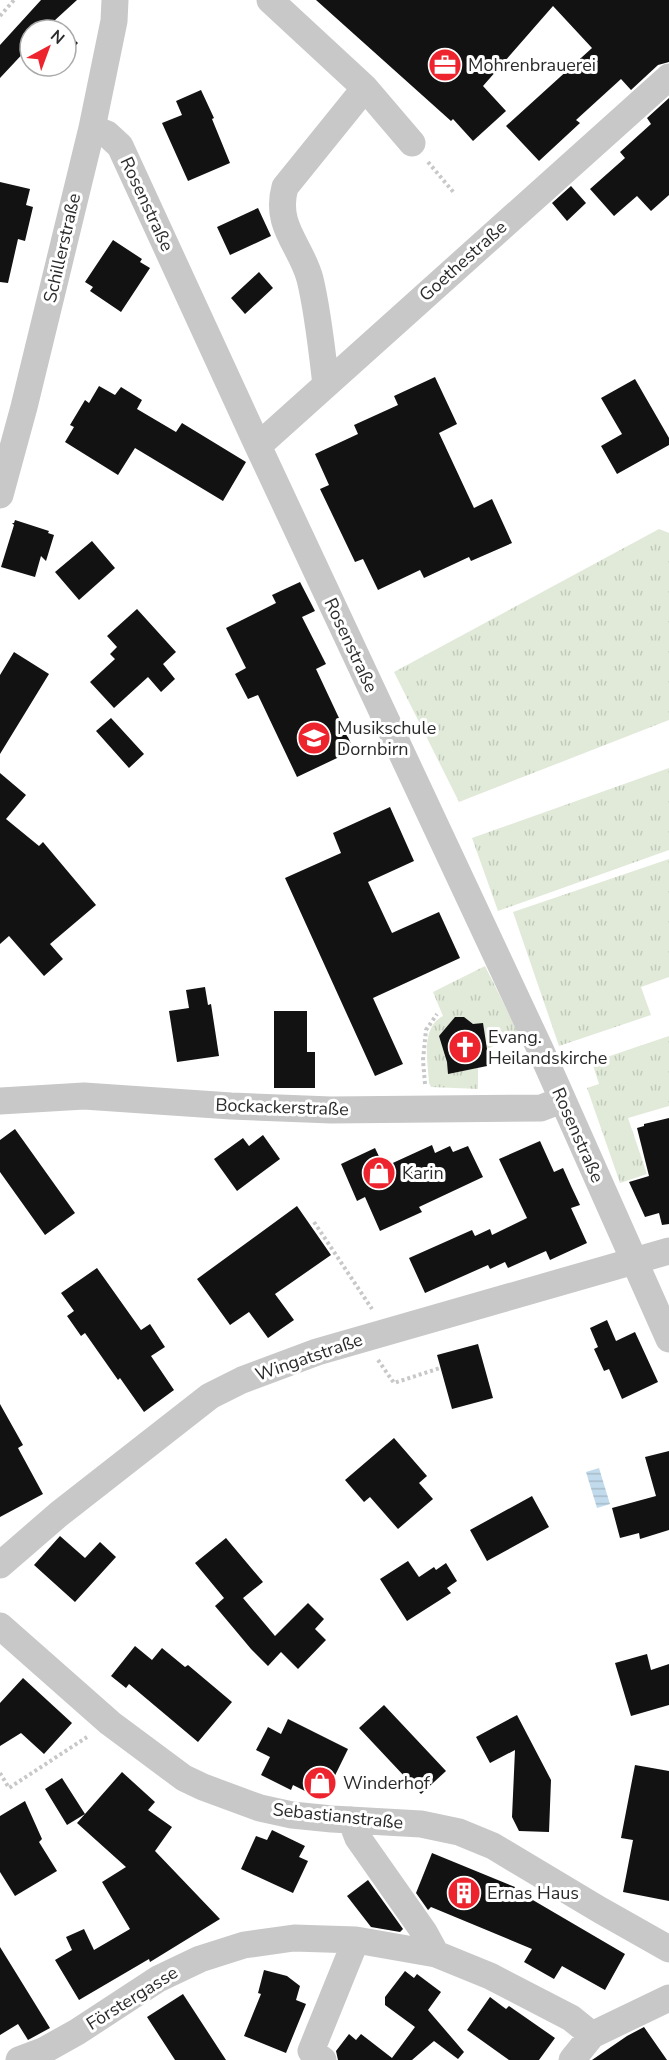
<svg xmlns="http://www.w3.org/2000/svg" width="669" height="2060" font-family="'Nunito Sans',sans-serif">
<defs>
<pattern id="grass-tufts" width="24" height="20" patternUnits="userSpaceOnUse" patternTransform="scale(1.5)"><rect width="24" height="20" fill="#e1ead8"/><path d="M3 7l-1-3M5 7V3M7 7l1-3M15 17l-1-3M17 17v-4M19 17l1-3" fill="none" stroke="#c1c9ba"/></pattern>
<pattern id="water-rules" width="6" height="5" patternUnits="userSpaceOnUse" patternTransform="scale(1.5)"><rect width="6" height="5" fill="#c2dbec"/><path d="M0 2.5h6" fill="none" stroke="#a7bccb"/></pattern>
</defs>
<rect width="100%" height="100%" fill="#fff"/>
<!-- grass -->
<path fill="url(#grass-tufts)" d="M659 529 669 533V720L459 802 394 672Z
M669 768V850L498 911 472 838Z
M669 859V977L641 987 651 1015 559 1046 513 912Z
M485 966 519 1034 487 1049 488 1052 478 1068V1089L431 1087 429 1083C428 1062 420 1028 443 1016L433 992Z
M669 1036V1106L628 1118 647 1174 620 1183 587 1088 599 1084 592 1062Z"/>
<!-- water -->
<path fill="url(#water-rules)" d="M599 1468 610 1504 597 1508 586 1472Z"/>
<!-- building -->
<path fill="#121212" d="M41 0H77L54 21 64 30H30V48L29 47 0 78V45Z
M316 0H669V62L658 65 631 90 621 79 576 120 580 123 539 161 506 126 592 48 553 6 483 86 506 111 473 141 453 119 451 121Z
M66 32 78 43 66 56Z
M201 90 214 118 212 119 230 163 188 181 162 123 182 115 176 101Z
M669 98V195L651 211 637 196 614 216 590 189 625 158 620 152 651 124 647 118Z
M0 182 30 189 26 205 33 207 25 241 18 239 8 283 0 282Z
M571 186 586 203 567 221 552 203Z
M258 208 271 236 230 255 217 227Z
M113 240 142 259 140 262 150 268 121 312 90 291 93 287 85 282Z
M259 272 273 288 245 314 231 298Z
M435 377 457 424 439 433 474 508 492 499 512 543 471 561 469 557 424 578 420 570 378 590 363 559 355 562 320 489 329 485 315 454 358 434 354 425 398 405 394 396Z
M635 379 669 438V445L617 474 601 446 622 434 601 398Z
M99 386 115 395 121 387 142 400 137 409 176 432 182 423 246 462 223 501 135 448 118 475 65 442 74 427 70 425 85 400 89 403Z
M15 520 49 531 48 533 54 535 46 561 41 556 35 577 1 567 14 525 12 523H14Z
M92 541 115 568 79 600 55 572Z
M300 582 315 611 302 617 326 664 316 669 354 750 297 777 258 695 248 699 235 674 246 668 226 628 276 603 272 595Z
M137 609 176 652 163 664 175 679 161 692 148 677 114 708 90 682 115 659 110 654 117 647 107 636Z
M14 652 49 674 0 754V675Z
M111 718 144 754 129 768 96 731Z
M0 773 26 795 6 819 39 846 43 842 96 905 50 944 63 959 44 976 9 936 0 944Z
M390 807 414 861 368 882 392 933 439 912 460 958 373 998 403 1064 375 1076 285 878 341 853 333 833Z
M205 987 208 1005 211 1004 219 1056 177 1062 169 1011 189 1008 186 990Z
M274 1011H307V1052H315V1088H274Z
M455 1017H464L473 1024 483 1023 487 1049 492 1065 448 1074 447 1062 439 1036Z
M669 1118V1224L662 1225 659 1213 645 1217 629 1182 649 1176 637 1128 644 1126V1124Z
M15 1129 75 1213 45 1235 0 1172V1140Z
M263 1135 280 1159 237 1191 214 1159 243 1138 249 1146Z
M540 1141 554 1172 563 1168 571 1186 580 1205 571 1208 587 1243 550 1260 546 1251 508 1268 505 1262 490 1269 488 1265 425 1293 409 1258 472 1230 475 1236 490 1229 492 1235 527 1218 499 1159Z
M432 1145 435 1153 450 1146 453 1152 468 1146 483 1177 419 1207 422 1212 380 1231 365 1197 357 1201 341 1164 375 1148 384 1167Z
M297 1206 331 1255 275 1294 294 1320 268 1338 249 1312 230 1325 197 1279Z
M97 1268 141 1330 150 1324 165 1347 151 1356 174 1390 144 1412 120 1378 118 1380 85 1333 81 1336 67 1316 74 1311 61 1293Z
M607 1320 616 1341 635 1332 658 1382 622 1399 609 1369 604 1371 594 1349 598 1347 590 1328Z
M478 1344 493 1398 452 1409 437 1355Z
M0 1404 23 1445 18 1448 43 1494 0 1517Z
M394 1438 427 1476 419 1483 433 1499 398 1529 370 1497 364 1502 345 1480Z
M669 1451V1530L640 1539 639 1533 620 1538 612 1508 656 1496 645 1457Z
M532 1496 549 1527 487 1561 470 1530Z
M60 1536 85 1558 100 1542 116 1557 75 1602 34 1565Z
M226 1538 263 1582 243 1598 275 1636 308 1603 324 1619 315 1629 326 1640 298 1669 281 1652 268 1666 251 1649 215 1606 224 1598 195 1563Z
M408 1561 419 1577 434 1567 436 1570 446 1563 457 1581 447 1588 451 1593 407 1621 380 1579Z
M135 1646 152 1660 162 1648 185 1667 188 1665 232 1702 198 1742 129 1684 126 1688 111 1676Z
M647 1654 651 1670 669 1664V1705L631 1716 615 1663Z
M23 1678 72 1723 44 1754 21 1733 0 1746V1703Z
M384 1705 446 1771 421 1794 359 1728Z
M517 1715 551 1780 549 1832 519 1831 512 1817 515 1750 490 1763 476 1737Z
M288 1719 348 1749 323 1800 293 1785 291 1790 261 1775 270 1757 256 1750 268 1727 281 1734Z
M635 1765 669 1771V1901L623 1892 633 1840 621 1838Z
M122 1772 155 1802 148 1810 172 1827 155 1851 220 1919 150 1962 149 1959 79 2000 55 1960 72 1950 66 1937 84 1929 94 1950 130 1929 102 1882 126 1867 77 1823 85 1814 67 1825 45 1789 62 1778 85 1814Z
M25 1801 42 1839 39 1842 57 1871 15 1896 0 1872V1816Z
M272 1830 305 1846 299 1857 308 1861 293 1893 241 1869 256 1836 267 1840Z
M432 1853 515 1887 514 1889 625 1954 605 1990 562 1966 554 1979 524 1962 532 1949 431 1907 428 1910 416 1893Z
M368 1880 403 1929 400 1932 371 1927 347 1896Z
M0 1947 50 2028 28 2040 18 2024 0 2035Z
M264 1970 287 1976 300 1986 296 2000 306 2004 286 2053 244 2036 261 1994 258 1993Z
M405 1971 414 1978 417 1974 441 1992 428 2010 464 2052 458 2059 434 2041 412 2060H338L336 2051 349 2034 356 2040 361 2034 392 2058 415 2027 385 2005V1997Z
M183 1994 226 2060H175L147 2017Z
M490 1997 506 2009 509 2006 555 2038 539 2060H509L467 2030Z
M644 2027 667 2060H592L627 2036Z"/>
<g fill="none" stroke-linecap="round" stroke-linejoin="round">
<!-- path -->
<path stroke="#c8c8c8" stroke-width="4" stroke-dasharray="3 3" stroke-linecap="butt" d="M0 16 14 0
M428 162 455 194
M425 1084 423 1060 426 1030 437 1014
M314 1222 372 1309
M378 1360 394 1383 440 1368
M0 1773 9 1788 87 1737"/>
<!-- minor -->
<path stroke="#c8c8c8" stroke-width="27" d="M270 0 365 88 285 187C274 226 301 245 310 279 318 312 322 351 326 385
M365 88 412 143
M92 128 107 134 120 146 258 446 541 1051 669 1339
M258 446 669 77
M0 495 24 407 92 128 114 21 115 0
M0 1101 84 1096 231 1106 331 1110 541 1108 562 1100
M0 1565 59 1514 210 1396 242 1380 317 1352 669 1251
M0 1626 110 1723 184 1778 203 1787 260 1808 292 1815 332 1819 421 1824 459 1832 493 1846 600 1910 669 1949
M351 1820 358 1838 424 1932 436 1954
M19 2060 43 2051 77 2032 158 1979 200 1959 244 1945 294 1938 356 1940 436 1954 490 1976 571 2018 592 2035
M323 2060 311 2051 356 1940
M572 2060 592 2035 669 1998"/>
</g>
<!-- icons -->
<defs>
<symbol id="office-disc" viewBox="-11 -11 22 22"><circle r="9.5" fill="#ed232d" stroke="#fff"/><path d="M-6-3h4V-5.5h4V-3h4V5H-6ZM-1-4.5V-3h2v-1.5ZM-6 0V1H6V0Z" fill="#fff"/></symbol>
<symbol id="school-disc" viewBox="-11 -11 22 22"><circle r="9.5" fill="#ed232d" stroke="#fff"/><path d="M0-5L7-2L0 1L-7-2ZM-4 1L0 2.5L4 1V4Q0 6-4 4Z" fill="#fff"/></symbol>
<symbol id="church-disc" viewBox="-11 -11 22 22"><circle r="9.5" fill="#ed232d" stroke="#fff"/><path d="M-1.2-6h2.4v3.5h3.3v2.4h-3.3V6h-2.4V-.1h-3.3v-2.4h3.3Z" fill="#fff"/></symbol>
<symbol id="shop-disc" viewBox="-11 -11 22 22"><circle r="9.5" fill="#ed232d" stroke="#fff"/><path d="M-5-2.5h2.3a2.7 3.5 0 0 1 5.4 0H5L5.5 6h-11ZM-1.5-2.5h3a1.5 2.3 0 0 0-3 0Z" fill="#fff"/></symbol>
<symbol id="building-disc" viewBox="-11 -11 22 22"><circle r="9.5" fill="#ed232d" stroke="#fff"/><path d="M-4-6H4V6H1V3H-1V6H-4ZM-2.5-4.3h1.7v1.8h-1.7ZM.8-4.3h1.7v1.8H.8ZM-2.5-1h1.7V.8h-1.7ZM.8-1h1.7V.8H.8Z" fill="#fff"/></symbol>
</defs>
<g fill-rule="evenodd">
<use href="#office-disc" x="426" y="46" width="38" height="38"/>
<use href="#school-disc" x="295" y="719" width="38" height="38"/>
<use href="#church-disc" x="446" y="1028" width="38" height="38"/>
<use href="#shop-disc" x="360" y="1154" width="38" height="38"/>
<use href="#shop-disc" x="301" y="1764" width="38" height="38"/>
<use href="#building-disc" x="445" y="1874" width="38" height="38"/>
</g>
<g text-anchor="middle" stroke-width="6" stroke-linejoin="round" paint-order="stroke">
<!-- poi labels -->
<g font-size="18" fill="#2b2b2b" stroke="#fff" text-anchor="start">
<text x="468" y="71">Mohrenbrauerei</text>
<text x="337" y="734">Musikschule<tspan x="337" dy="21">Dornbirn</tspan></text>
<text x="488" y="1043">Evang.<tspan x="488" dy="21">Heilandskirche</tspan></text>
<text x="402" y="1179">Karin</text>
<text x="343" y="1789">Winderhof</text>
<text x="487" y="1899">Ernas Haus</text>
</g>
<!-- street labels -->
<g font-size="18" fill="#2b2b2b" stroke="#fff">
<text transform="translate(147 204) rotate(65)" y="6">Rosenstraße</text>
<text transform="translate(62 248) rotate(-77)" y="6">Schillerstraße</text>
<text transform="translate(463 261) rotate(-42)" y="6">Goethestraße</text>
<text transform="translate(351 645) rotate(65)" y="6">Rosenstraße</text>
<text transform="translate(282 1107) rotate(2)" y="6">Bockackerstraße</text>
<text transform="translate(578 1135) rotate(66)" y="6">Rosenstraße</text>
<text transform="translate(309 1357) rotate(-19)" y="6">Wingatstraße</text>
<text transform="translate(338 1816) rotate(6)" y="6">Sebastianstraße</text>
<text transform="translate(132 1998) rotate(-32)" y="6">Förstergasse</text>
</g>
</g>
<!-- north arrow -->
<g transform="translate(48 48) rotate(41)"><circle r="28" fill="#ffffff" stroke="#aaaaaa" stroke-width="1.5"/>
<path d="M0-4.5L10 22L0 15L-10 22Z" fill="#ed232d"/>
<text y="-9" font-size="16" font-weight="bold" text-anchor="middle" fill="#2b2b2b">N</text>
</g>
</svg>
